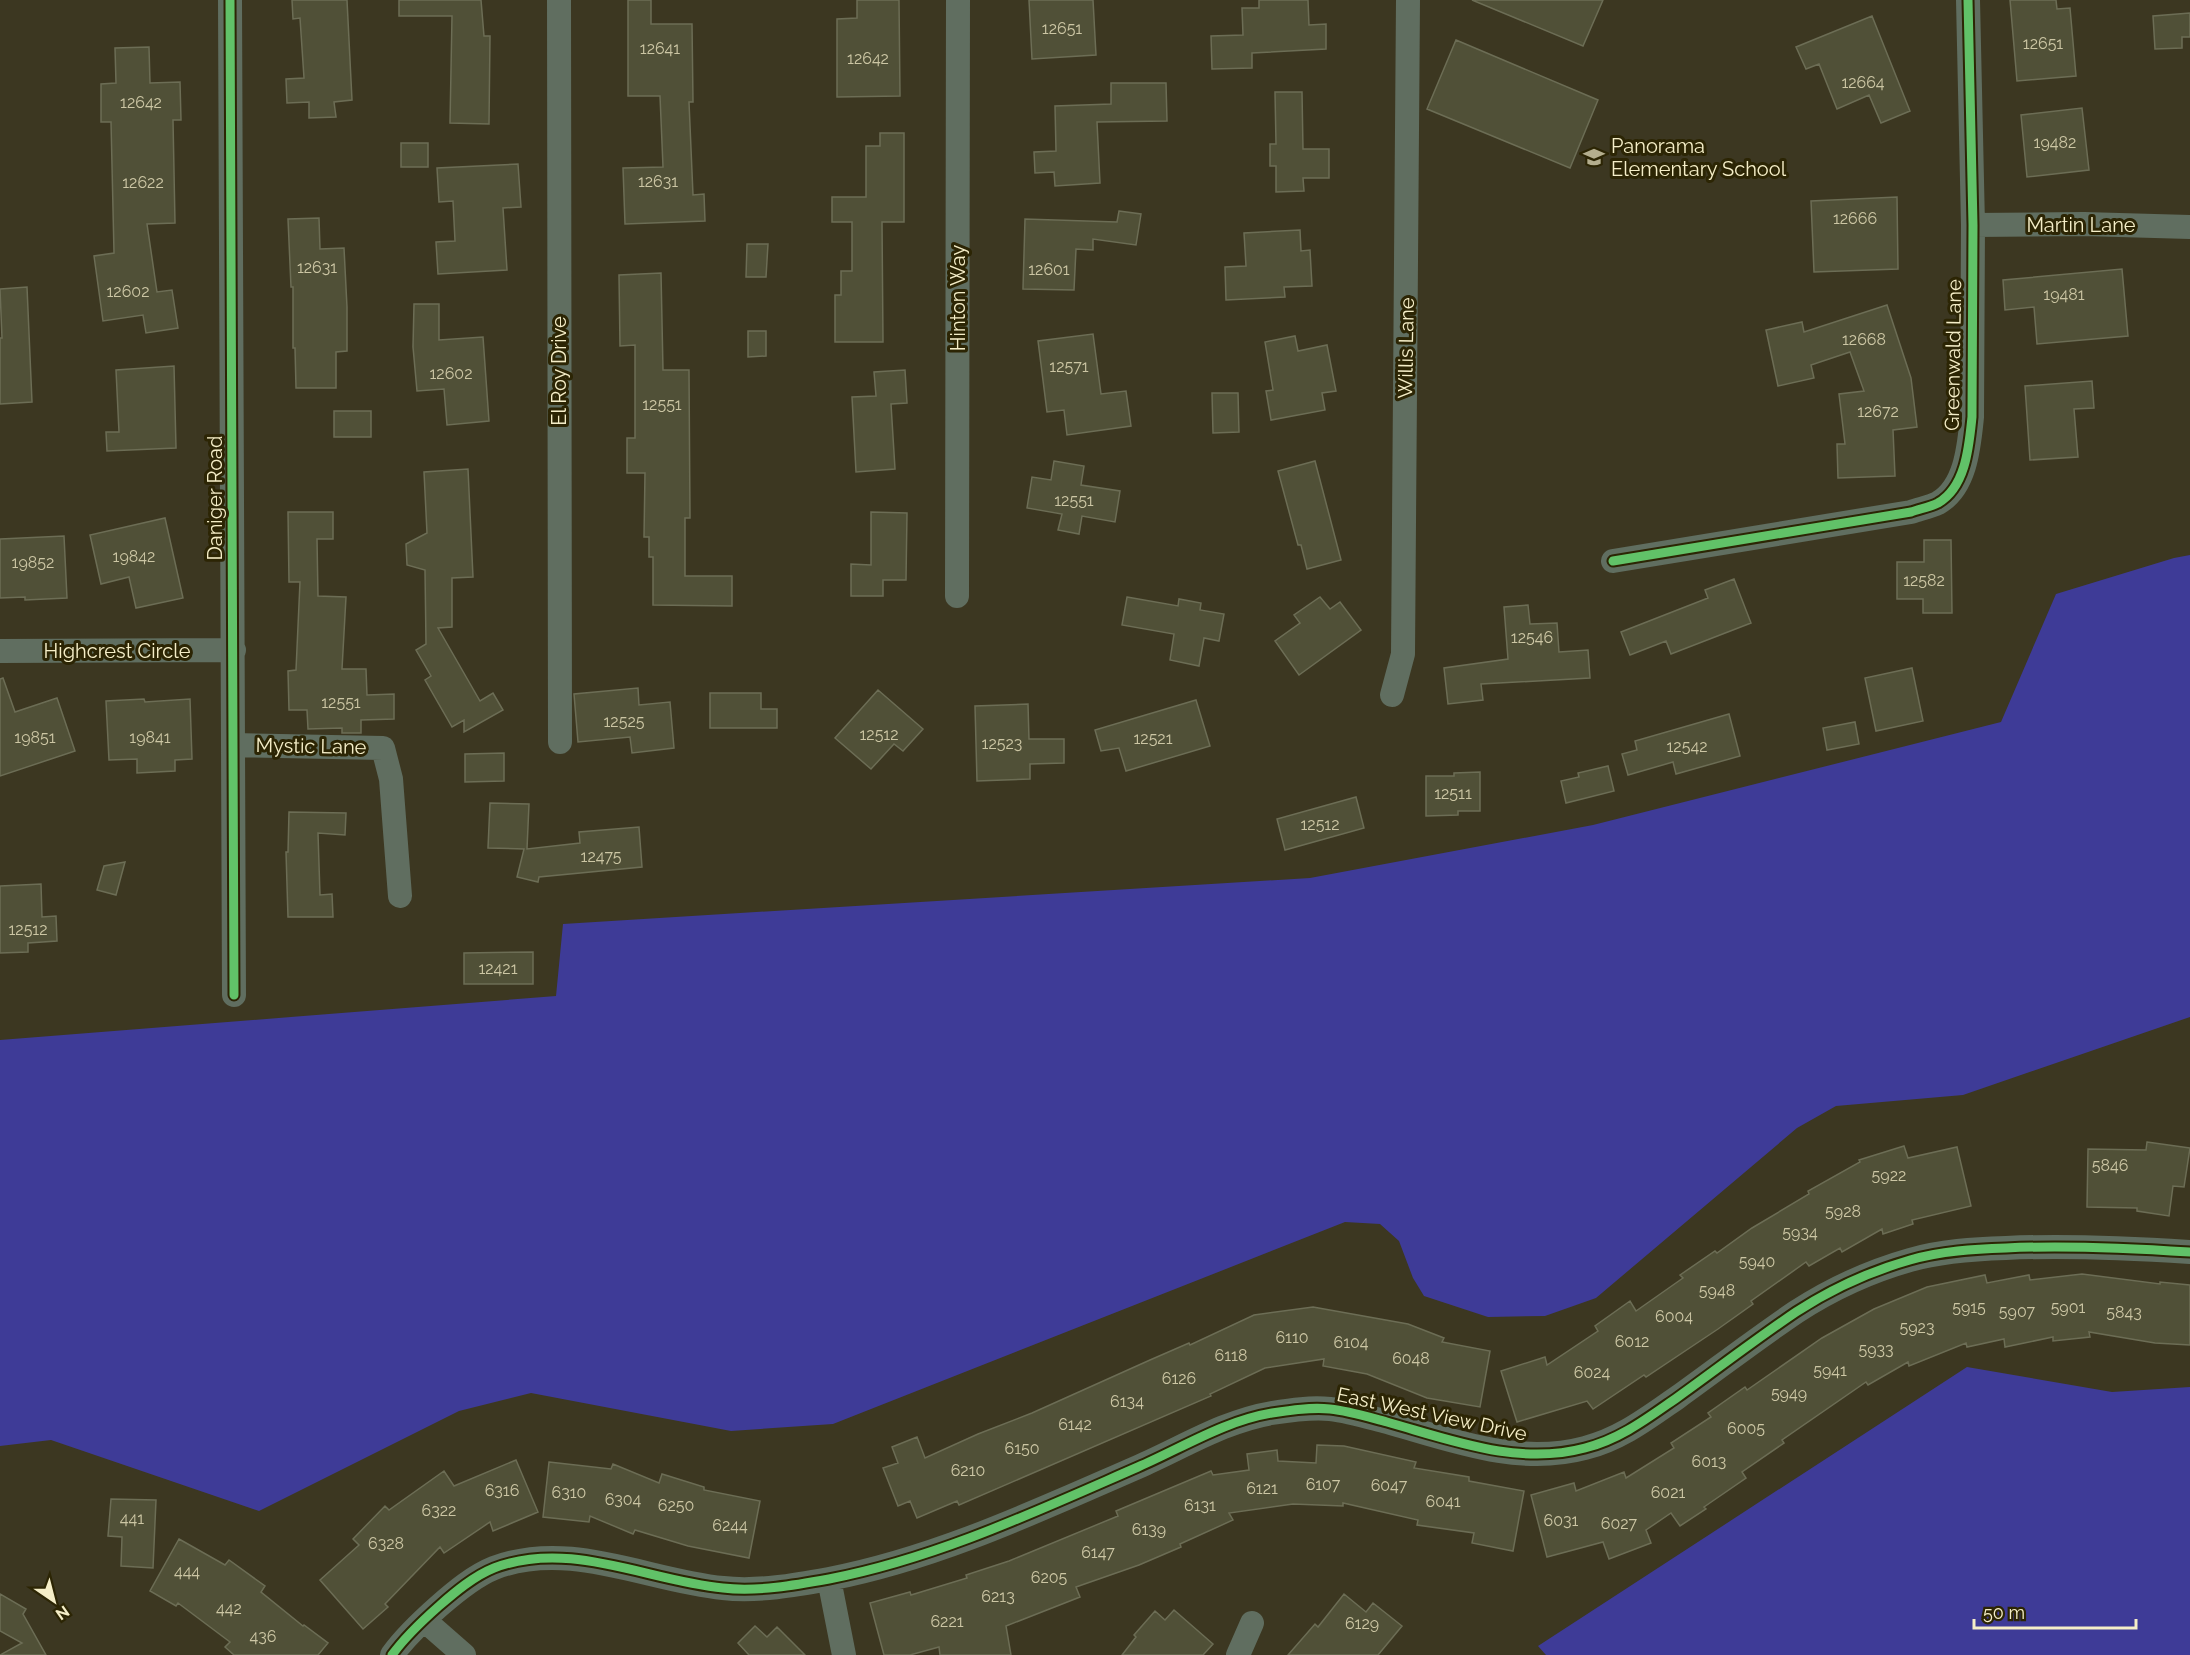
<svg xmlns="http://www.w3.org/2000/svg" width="2190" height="1655" font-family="Raleway,sans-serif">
<rect width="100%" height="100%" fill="#3c3721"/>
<!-- green -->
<path fill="#3e3b97" d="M2190 555V1017L1963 1095 1836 1106 1797 1128 1596 1298 1545 1316 1488 1317 1424 1296 1413 1278 1399 1241 1380 1224 1345 1222 833 1424 731 1431 531 1393 459 1411 259 1511 51 1440 0 1446V1040L556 996 563 924 1310 878 1593 825 2001 722 2056 594 2174 558Z
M1967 1367 2112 1392 2190 1387V1655H1546L1538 1646Z"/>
<!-- building -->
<path fill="#505037" stroke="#6c6d55" stroke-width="1.5" d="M292 0H347L352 100 334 102 336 117 309 118V102L287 103 286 79 304 78 300 18 293 19Z
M399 0H481L484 36H490L489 124 450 123 452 16H399Z
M628 0H651V24H692L693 102H689L693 195 704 194 705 221 625 224 623 168 663 167 660 96H628Z
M857 0H899L900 96 837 97V19L857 18Z
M1029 0H1093L1096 55 1032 59Z
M1259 0H1308L1309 25 1326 24V49L1252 53V68L1212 69 1211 36 1243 35 1242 8H1259Z
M1472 0H1603L1583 46Z
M2010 0H2056L2057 9 2070 8 2076 76 2017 81Z
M2190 13V37H2182V48L2155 49 2153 16Z
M1872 16 1910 111 1881 123 1869 95 1837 109 1819 64 1806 69 1796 47Z
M1456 40 1598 100 1570 168 1427 109Z
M149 47 150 83 180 82 181 120H173L175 223 147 224 157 292 172 290 178 328 146 333 143 315 103 321 94 256 114 253 111 122H101V84L116 83 115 48Z
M1111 83H1166L1167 121 1097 122 1100 183 1055 186 1054 172 1035 173 1034 152 1056 151 1055 106 1111 104Z
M1275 92H1302L1303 149H1329V178H1303L1304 191 1276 192V166H1270V144H1276Z
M2082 108 2089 170 2027 177 2021 115Z
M880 133H904V222H882L883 342H835V295H841V271H852V222H832V197H866V146H880Z
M401 143H428V167H401Z
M518 164 521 207 503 208 507 270 438 274 436 242 455 241 453 201 439 202 437 168Z
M1897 197 1898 269 1814 272 1811 201Z
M1119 211 1141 214 1136 245 1093 239V250L1076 249 1074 290 1023 289 1025 219 1117 222Z
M319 218 320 249 344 248 347 307V351L336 352V388H296L295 348H293V287H291L288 219Z
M1300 230 1301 251 1310 250 1312 286 1284 287 1285 297 1226 300 1225 267 1246 266 1244 233Z
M747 244H768L766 277H746Z
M2122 269 2128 336 2037 344 2034 307 2005 310 2003 280Z
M661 273 663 370H689L690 518H685V576H732V606L653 605V557H649V537H644L645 473H627V438H635V345L620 346 619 275Z
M27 287 32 402 0 404V338H2L0 289Z
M414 304H439V340L483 337 489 421 447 425 444 389 417 391 413 347Z
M1887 305 1911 378 1917 427 1893 430 1895 476 1838 478 1837 444H1845L1839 394 1864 391 1850 352 1811 365 1814 378 1778 386 1766 330 1802 322 1804 332Z
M748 331H766V356L748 357Z
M1093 334 1101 394 1126 391 1131 426 1067 435 1064 410 1047 412 1038 341Z
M1295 336 1298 351 1327 345 1336 391 1322 393 1325 410 1271 420 1266 391 1273 390 1265 342Z
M174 366 176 448 107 451 106 432H119L116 370Z
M905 370 907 403 891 404 895 469 856 472 852 397 876 396 874 372Z
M2092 381 2094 408 2074 409 2078 457 2030 460 2025 386Z
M1212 393H1238L1239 432 1213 433Z
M334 411H371V437H334Z
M1054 461 1084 466 1081 485 1120 491 1115 522 1082 516 1079 534 1058 530 1062 514 1027 508 1032 477 1051 480Z
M1315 461 1341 560 1307 569 1301 545H1298L1278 471Z
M468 469 473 577 452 578V627L438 628 480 701 493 693 503 710 464 732V720L452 727 425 680 431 676 416 650 426 644 425 570 407 565 406 544 427 533 424 472Z
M288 512H333V539H317L318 596 346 597 342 669H366L367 695 394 694V719L361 720V733H342V728L308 729 307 710H289L288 671 296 670 300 582H289Z
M871 512 907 513 906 580H883V596H851V564L871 565Z
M165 518 183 598 136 608 129 577 101 584 90 535Z
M64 536 67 598 25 600V597L0 598V539Z
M1924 540H1951L1952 613H1923V599H1897V562H1924Z
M1734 579 1751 623 1671 654 1666 641 1630 655 1621 632 1708 598 1705 590Z
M1127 597 1178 606 1179 599 1201 603 1200 610 1224 614 1219 641 1204 638 1199 666 1170 660 1174 634 1122 625Z
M1320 597 1330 609 1340 602 1361 630 1299 675 1275 641 1300 623 1294 615Z
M1528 605 1530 624 1557 623 1559 652 1588 650 1590 678 1481 684 1483 700 1448 704 1444 668 1508 659 1504 607Z
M1912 668 1923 721 1876 731 1865 678Z
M3 678 15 712 57 698 75 751 0 776V679Z
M638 688 639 705 670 702 674 748 632 753 630 737 578 742 574 694Z
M878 690 923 729 903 751 894 744 871 769 835 738Z
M710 693H761V709H777V728H710Z
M144 699 145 702 190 699 192 759 175 760V771L137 773V759L109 760 106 701Z
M1196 700 1210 746 1126 771 1119 748 1101 751 1095 730Z
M1028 704 1029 739H1064V763L1030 764V779L977 781 975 706Z
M1729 714 1740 756 1676 774 1673 762 1628 775 1622 754 1637 750 1635 741Z
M1855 722 1859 744 1827 750 1823 728Z
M504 753V781L465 782V754Z
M1608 766 1614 791 1566 803 1561 781 1579 777 1578 773Z
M1480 772V811H1458V815L1426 816V776H1454V773Z
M1356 797 1364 828 1285 850 1277 819Z
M490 803 529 804 527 849 580 843 579 832 639 827 642 867 539 877 538 882 517 877 524 849 488 848Z
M289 812 346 813 345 835 318 833 320 895 332 894 333 917H288L286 852H288Z
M125 862 116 895 97 890 104 866Z
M41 884 42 917 56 916 57 941 28 943V952L0 953V886Z
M533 952V984H464V953Z
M2147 1142 2190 1148 2184 1187 2173 1186 2169 1216 2137 1211V1208L2087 1207 2088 1149 2146 1150Z
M1904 1146 1908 1158 1957 1147 1971 1206 1912 1220 1913 1224 1883 1234 1882 1229 1842 1252 1840 1248 1809 1266 1806 1262 1751 1301 1753 1304 1718 1329 1646 1377 1644 1375 1593 1409 1587 1401 1517 1422 1501 1371 1545 1357 1547 1365 1598 1331 1595 1326 1630 1301 1636 1311 1683 1278 1680 1275 1715 1251 1717 1253 1752 1228 1809 1194 1808 1191 1860 1162 1859 1160Z
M2082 1274 2160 1284V1282L2190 1285V1345L2155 1343 2089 1332 2090 1337 2053 1341V1337L2005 1347 2004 1339 1967 1347 1966 1343 1909 1366 1908 1362 1868 1385 1866 1382 1782 1440 1784 1443 1742 1472 1746 1478 1704 1507 1706 1509 1680 1526 1671 1513 1646 1530 1651 1543 1609 1559 1603 1542 1547 1557 1531 1495 1574 1483 1576 1491 1624 1472 1626 1478 1674 1448 1671 1443 1711 1417 1708 1413 1745 1387 1747 1390 1822 1338 1874 1309 1927 1287 1985 1275 1987 1283 2029 1275 2030 1280Z
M1313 1307 1408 1324 1444 1338 1442 1342 1490 1351 1480 1407 1427 1398 1367 1374 1323 1366 1324 1359 1265 1368 1210 1394 1211 1396 959 1505 957 1501 917 1518 910 1501 898 1506 883 1468 898 1463 892 1447 917 1437 925 1458 978 1434 1032 1413 1150 1360 1189 1343 1190 1345 1254 1315Z
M1317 1445 1344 1446 1416 1462 1414 1468 1469 1477V1481L1524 1491 1513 1551 1472 1543 1474 1533 1417 1525 1418 1520 1343 1503V1506L1293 1504 1229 1513 1233 1520 1180 1544 1181 1547 1139 1565 1076 1587 1080 1597 1006 1626 1011 1655H940L939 1647 910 1655H884L870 1603 910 1592 911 1595 967 1578 966 1575 1009 1561 1118 1516 1116 1511 1211 1471 1213 1475 1249 1470 1247 1454 1277 1450 1278 1461 1316 1463Z
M516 1460 538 1512 493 1531 490 1522 444 1553 440 1547 385 1604 388 1607 363 1629 320 1580 359 1545 353 1539 385 1506 389 1510 444 1471 454 1486Z
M549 1462 611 1469 613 1464 659 1483 662 1474 704 1487V1490L760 1501 749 1558 688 1546 635 1530 633 1534 590 1516 589 1522 543 1517Z
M111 1499 156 1500 153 1568 121 1566 122 1537 108 1536Z
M179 1539 225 1565 229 1560 265 1586 261 1592 303 1626 304 1625 328 1643 318 1655H234L225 1647 230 1642 178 1603 176 1606 150 1591Z
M0 1594 26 1609 23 1614 46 1655H0L22 1643 0 1631Z
M1344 1594 1366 1612 1373 1603 1402 1626 1378 1655H1288L1315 1624 1318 1627Z
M1174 1610 1213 1644 1203 1655H1122L1136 1637 1134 1635 1155 1611 1165 1620Z
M755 1626 767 1637 777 1627 805 1655H749L738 1643Z"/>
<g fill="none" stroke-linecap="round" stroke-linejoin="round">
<!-- street -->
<path stroke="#606e60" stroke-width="24" d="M230 0 234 995
M559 0 560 742
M1973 225 2084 224 2190 227
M1613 561 1911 512C1919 509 1930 507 1938 503 1966 487 1969 446 1972 417L1973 225 1968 0
M957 596 958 0
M0 651 234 650
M1392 695 1403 654 1408 0
M234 745 383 748 391 779 400 896
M829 1579 844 1655
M424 1620 464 1655
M392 1655C405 1637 422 1621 439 1606 455 1592 474 1576 494 1568 570 1539 648 1581 723 1588 757 1592 796 1585 829 1579 937 1558 1037 1511 1138 1467 1182 1448 1224 1421 1272 1413 1291 1410 1311 1407 1330 1409 1349 1411 1368 1417 1387 1422 1451 1440 1518 1466 1585 1448 1621 1439 1649 1417 1678 1397 1717 1369 1756 1339 1796 1312 1830 1290 1871 1271 1910 1260 1941 1251 1974 1249 2006 1248 2068 1245 2129 1248 2190 1252
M1238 1655 1252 1623"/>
<defs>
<path id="cycleway" d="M230 0 234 995
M1613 561 1911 512C1919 509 1930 507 1938 503 1966 487 1969 446 1972 417L1973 225 1968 0
M392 1655C405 1637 422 1621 439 1606 455 1592 474 1576 494 1568 570 1539 648 1581 723 1588 757 1592 796 1585 829 1579 937 1558 1037 1511 1138 1467 1182 1448 1224 1421 1272 1413 1291 1410 1311 1407 1330 1409 1349 1411 1368 1417 1387 1422 1451 1440 1518 1466 1585 1448 1621 1439 1649 1417 1678 1397 1717 1369 1756 1339 1796 1312 1830 1290 1871 1271 1910 1260 1941 1251 1974 1249 2006 1248 2068 1245 2129 1248 2190 1252"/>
</defs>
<!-- cycleway casing -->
<use href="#cycleway" stroke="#2c2504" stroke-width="13"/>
<!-- cycleway -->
<use href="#cycleway" stroke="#61c268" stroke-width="9"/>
</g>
<!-- icons -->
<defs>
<symbol id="school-bare" viewBox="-9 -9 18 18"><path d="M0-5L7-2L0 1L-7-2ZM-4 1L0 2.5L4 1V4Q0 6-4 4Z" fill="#b4ae8e" stroke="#2c2504" stroke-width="2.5" paint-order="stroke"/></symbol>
</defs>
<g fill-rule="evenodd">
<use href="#school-bare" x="1579" y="142" width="30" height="30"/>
</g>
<g text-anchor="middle" stroke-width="6" stroke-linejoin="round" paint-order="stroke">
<!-- number labels -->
<g font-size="16" fill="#ccc6a4">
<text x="1062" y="34">12651</text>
<text x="2043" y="49">12651</text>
<text x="660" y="54">12641</text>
<text x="868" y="64">12642</text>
<text x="1863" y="88">12664</text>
<text x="141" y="108">12642</text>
<text x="2055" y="148">19482</text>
<text x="658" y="187">12631</text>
<text x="143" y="188">12622</text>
<text x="1855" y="224">12666</text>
<text x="317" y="273">12631</text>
<text x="1049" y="275">12601</text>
<text x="128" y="297">12602</text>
<text x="2064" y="300">19481</text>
<text x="1864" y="345">12668</text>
<text x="1069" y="372">12571</text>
<text x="451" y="379">12602</text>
<text x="662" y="410">12551</text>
<text x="1878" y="417">12672</text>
<text x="1074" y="506">12551</text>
<text x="134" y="562">19842</text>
<text x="33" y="568">19852</text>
<text x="1924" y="586">12582</text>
<text x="1532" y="643">12546</text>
<text x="341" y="708">12551</text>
<text x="624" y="727">12525</text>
<text x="879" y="740">12512</text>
<text x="35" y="743">19851</text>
<text x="150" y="743">19841</text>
<text x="1153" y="744">12521</text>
<text x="1002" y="749">12523</text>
<text x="1687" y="752">12542</text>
<text x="1453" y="799">12511</text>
<text x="1320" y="830">12512</text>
<text x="601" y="862">12475</text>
<text x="28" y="935">12512</text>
<text x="498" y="974">12421</text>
<text x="2110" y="1171">5846</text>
<text x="1889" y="1181">5922</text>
<text x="1843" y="1217">5928</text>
<text x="1800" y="1238">5934</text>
<text x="1757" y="1267">5940</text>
<text x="1717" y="1296">5948</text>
<text x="1969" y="1313">5915</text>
<text x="2068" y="1313">5901</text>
<text x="2017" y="1317">5907</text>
<text x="2124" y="1318">5843</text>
<text x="1674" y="1322">6004</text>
<text x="1917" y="1333">5923</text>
<text x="1292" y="1343">6110</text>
<text x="1632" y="1347">6012</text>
<text x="1351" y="1348">6104</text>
<text x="1876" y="1355">5933</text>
<text x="1231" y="1361">6118</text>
<text x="1411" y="1364">6048</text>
<text x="1830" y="1376">5941</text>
<text x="1592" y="1378">6024</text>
<text x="1179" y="1384">6126</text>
<text x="1789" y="1399">5949</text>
<text x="1127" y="1407">6134</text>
<text x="1075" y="1430">6142</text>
<text x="1746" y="1434">6005</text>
<text x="1022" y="1454">6150</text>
<text x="1709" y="1467">6013</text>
<text x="968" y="1476">6210</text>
<text x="1323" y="1490">6107</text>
<text x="1389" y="1491">6047</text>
<text x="1262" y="1494">6121</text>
<text x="502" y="1496">6316</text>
<text x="569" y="1498">6310</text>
<text x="1668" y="1498">6021</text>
<text x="623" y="1505">6304</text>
<text x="1443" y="1507">6041</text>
<text x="676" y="1511">6250</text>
<text x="1200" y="1511">6131</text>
<text x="439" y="1516">6322</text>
<text x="132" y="1524">441</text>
<text x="1561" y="1526">6031</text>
<text x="1619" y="1529">6027</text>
<text x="730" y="1531">6244</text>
<text x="1149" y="1535">6139</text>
<text x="386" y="1549">6328</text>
<text x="1098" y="1558">6147</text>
<text x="187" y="1577">444</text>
<text x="1049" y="1583">6205</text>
<text x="998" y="1602">6213</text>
<text x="229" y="1614">442</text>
<text x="947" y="1627">6221</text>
<text x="1362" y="1629">6129</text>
<text x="263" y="1642">436</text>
</g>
<!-- poi labels -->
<g font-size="20" fill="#f5eec8" stroke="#2c2504" text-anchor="start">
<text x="1611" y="153">Panorama<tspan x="1611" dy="23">Elementary School</tspan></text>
</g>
<!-- street labels -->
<g font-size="20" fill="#f5eec8" stroke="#2c2504">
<text x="2081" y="232">Martin Lane</text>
<text transform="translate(958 298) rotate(-90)" y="7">Hinton Way</text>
<text transform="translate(1406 348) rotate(-89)" y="7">Willis Lane</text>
<text transform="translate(1953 355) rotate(-89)" y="7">Greenwald Lane</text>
<text transform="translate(559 371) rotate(-90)" y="7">El Roy Drive</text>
<text transform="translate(215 498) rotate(-90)" y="7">Daniger Road</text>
<text x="117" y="658">Highcrest Circle</text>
<text transform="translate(311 746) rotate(1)" y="7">Mystic Lane</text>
<text transform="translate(1432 1414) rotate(12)" y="7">East West View Drive</text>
</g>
</g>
<!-- north arrow -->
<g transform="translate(54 1601) rotate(145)" stroke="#2c2504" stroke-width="4.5" paint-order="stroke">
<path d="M0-4.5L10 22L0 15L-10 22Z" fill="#f5eec8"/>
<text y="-9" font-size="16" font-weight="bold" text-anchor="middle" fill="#f5eec8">N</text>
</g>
<!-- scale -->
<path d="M1974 1619v9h162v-9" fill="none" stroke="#f5eec8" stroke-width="3"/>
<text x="1983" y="1619" font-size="18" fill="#f5eec8" stroke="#2c2504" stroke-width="4.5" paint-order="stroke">50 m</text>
</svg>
